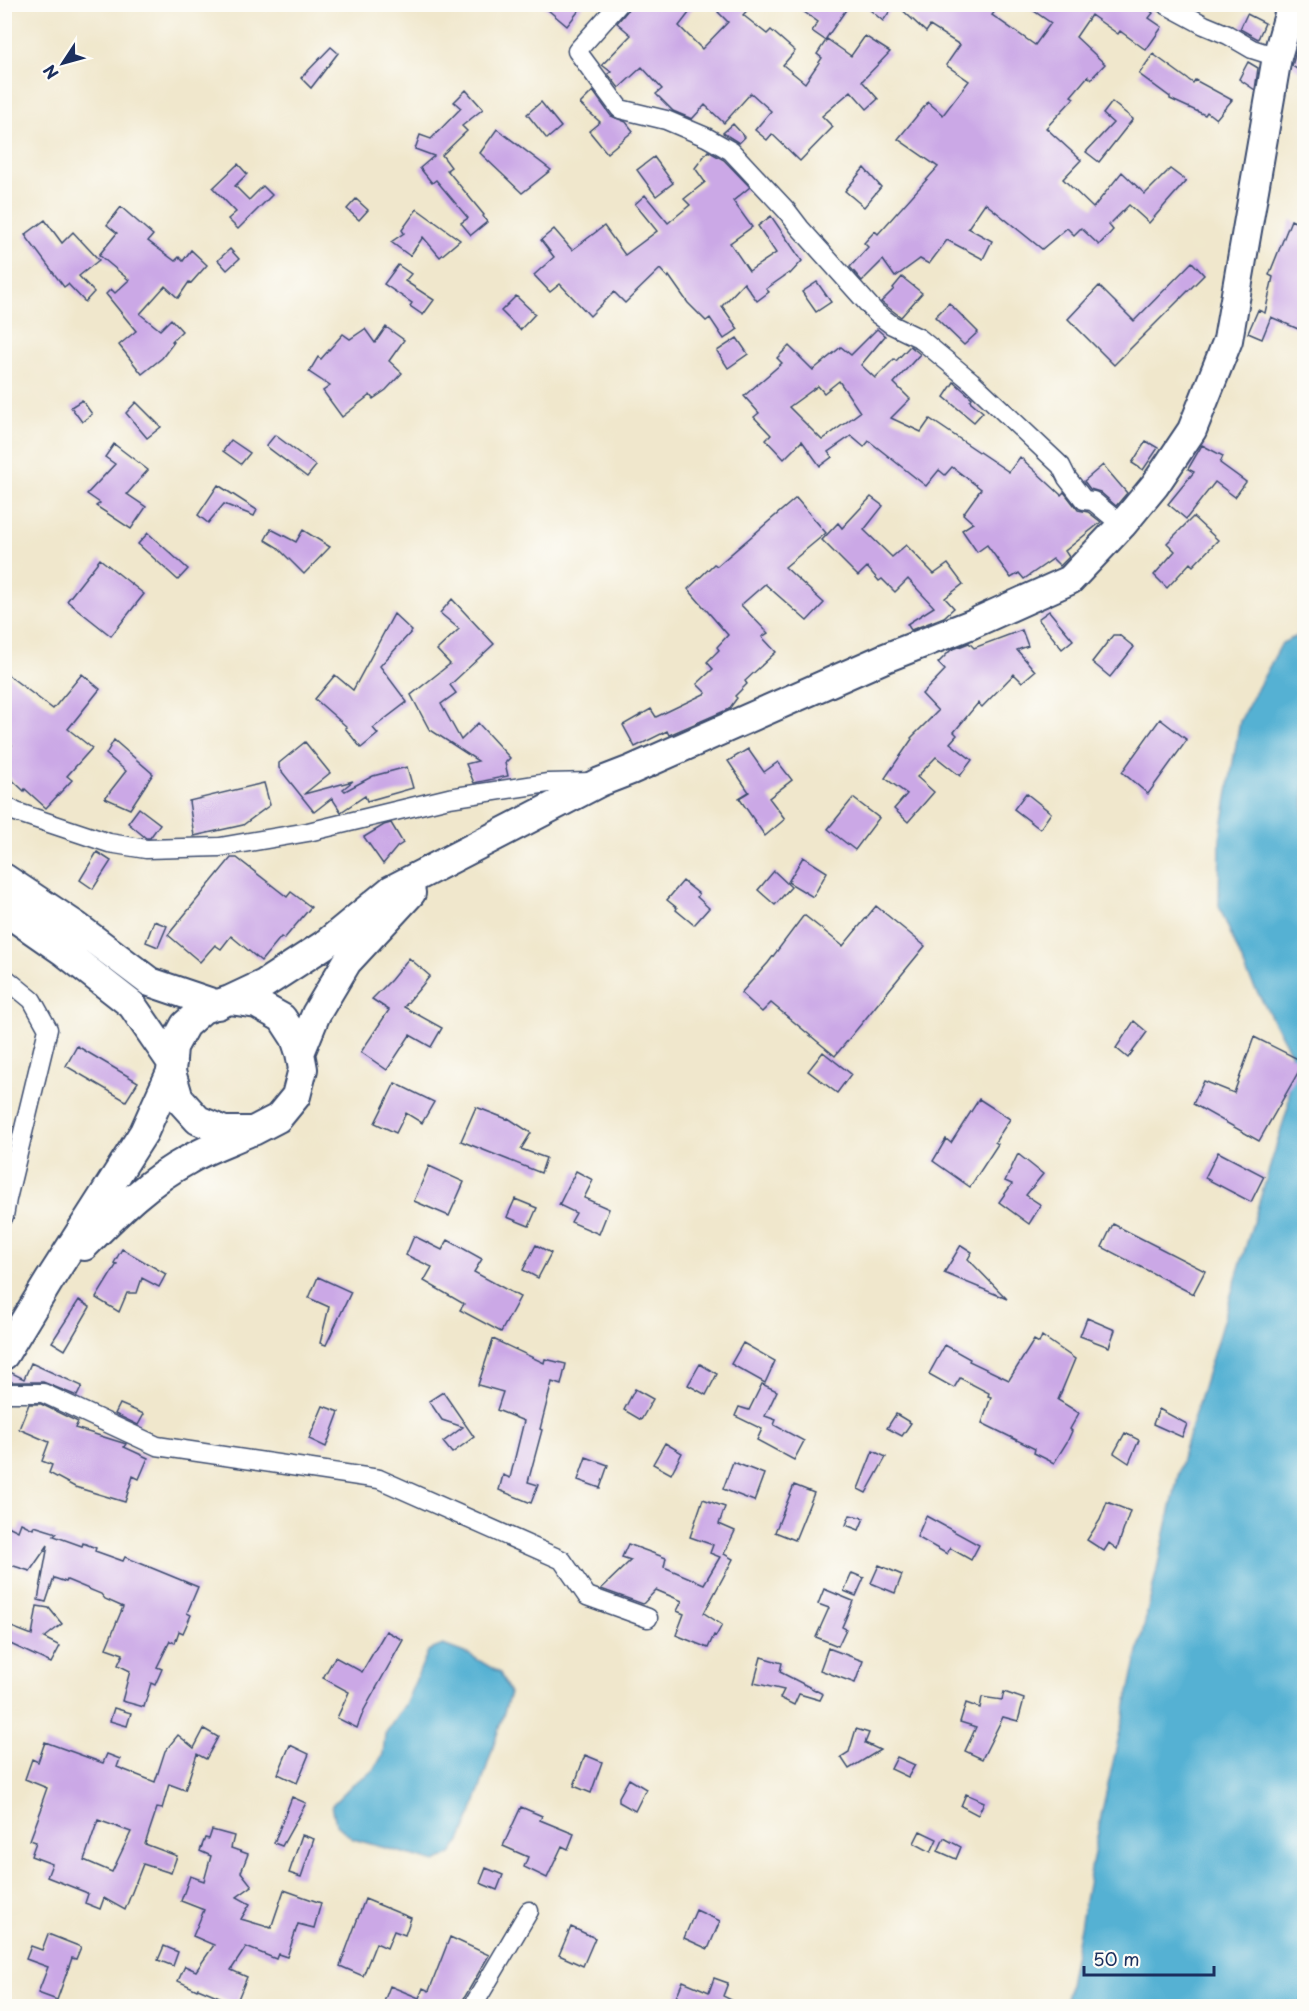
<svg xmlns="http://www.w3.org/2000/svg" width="1309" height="2011" font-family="'Playpen Sans',sans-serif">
<rect width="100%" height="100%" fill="#fdfcf7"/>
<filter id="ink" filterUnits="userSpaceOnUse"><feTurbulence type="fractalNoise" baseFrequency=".0167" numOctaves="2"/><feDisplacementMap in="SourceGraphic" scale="12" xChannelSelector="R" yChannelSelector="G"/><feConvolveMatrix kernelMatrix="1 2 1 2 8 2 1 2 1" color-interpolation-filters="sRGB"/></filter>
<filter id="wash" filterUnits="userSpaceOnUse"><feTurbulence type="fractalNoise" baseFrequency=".008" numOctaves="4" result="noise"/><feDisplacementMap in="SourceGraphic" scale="24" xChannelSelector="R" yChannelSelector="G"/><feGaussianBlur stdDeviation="1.35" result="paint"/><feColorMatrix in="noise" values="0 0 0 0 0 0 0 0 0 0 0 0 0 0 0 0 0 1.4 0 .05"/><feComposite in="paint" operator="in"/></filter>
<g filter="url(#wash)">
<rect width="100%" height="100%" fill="#f0e7cc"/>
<!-- water -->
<path fill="#55b1d3" stroke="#387098" stroke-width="1.5" d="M1304 633V2006H1065L1102 1811 1184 1450 1288 1107 1291 1053 1248 975 1219 906 1220 839 1240 721 1282 643Z
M443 1645 470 1655 500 1673 510 1693 473 1811 460 1841 451 1854 436 1862 353 1839 336 1824 332 1805 353 1784 374 1770 383 1754 385 1734 406 1703 428 1651Z"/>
<g id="blocks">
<!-- building -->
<path fill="#cba8e6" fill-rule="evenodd" d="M541 4H584L567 26Z
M630 4H696L679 26 702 49 728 22 718 12 726 4H753L743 15 767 34 771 30 795 51 783 65 805 83 822 58 817 54 827 39 851 56 865 36 890 52 862 81 878 99 867 109 851 91 822 116 833 127 800 161 772 134 767 140 755 130 771 111 751 93 724 123 705 105 692 119 673 111 656 94 662 89 642 67 619 88 608 74 611 72 602 65 631 35 617 23 627 11Z
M793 4H850L825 40 812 31 818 22Z
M863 4H895L883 21Z
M896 4H1001L992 15 1035 45 1051 23 1024 4H1142L1153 13 1149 18 1162 27 1146 50 1120 31 1118 34 1091 15 1076 37 1105 64 1091 79 1088 76 1071 96 1074 98 1046 128 1081 160 1063 179 1093 208 1122 172 1145 194 1170 169 1186 181 1149 223 1129 205 1109 225 1113 230 1099 245 1081 228 1074 235 1067 228 1042 249 985 203 968 228 992 241 983 259 947 240 929 264 920 259 895 277 883 260 862 281 850 267 868 247 864 243 875 231 878 234 938 167 898 139 928 102 943 115 969 81 946 65 960 45 930 26 926 32Z
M1247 14 1265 23 1258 39 1240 29Z
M1305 36V74L1292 66 1297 48Z
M331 47 338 53 311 88 301 78Z
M1153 54 1193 83 1195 80 1232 100 1216 119 1207 112 1205 115 1170 99V97L1139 74Z
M1248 62 1258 68 1255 90 1239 79Z
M466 90 483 109 462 126 467 131 442 155 451 167 447 170 484 215 483 216 487 222 471 235 461 223 468 218 436 180 432 183 420 168 434 156 415 149 420 135 431 139 461 108 454 102Z
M593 91 611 116 626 122 633 131 607 153 589 131 600 122 580 104Z
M541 102 561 127 547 139 527 114Z
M1112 102 1133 119 1099 162 1086 152 1113 123 1103 114Z
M733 124 745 137 739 143 723 133Z
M497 129 551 170 522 193 480 153Z
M708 151 724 160 750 187 733 201 752 227 730 243 749 271 776 253 758 226 771 216 802 261 790 274 789 273 766 289 769 292 757 301 744 283 722 306 738 329 724 339 710 318 706 321 688 303 669 276 668 278 660 269 625 303 614 292 590 316 560 284 550 292 534 275 554 257 541 240 554 229 572 250 604 226 625 255 657 231 635 204 645 195 668 223 690 205 684 199 705 182 695 168Z
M654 157 673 183 656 196 637 170Z
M238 164 247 174 235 186 249 200 263 186 272 195 238 229 228 219 236 212 213 188Z
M864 168 881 187 864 207 845 191Z
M356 199 368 210 359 220 347 209Z
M121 207 153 235 148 241 175 261 179 257 183 261 191 250 207 265 191 283 189 282 178 298 165 286 140 314 160 330 171 319 182 331 172 341 174 342 162 358 142 374 119 345 136 331 106 294 111 289 115 293 129 280 99 255 117 233 107 225Z
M417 209 460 240 440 257 423 237 410 256 391 242 404 233 402 230Z
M45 220 62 243 73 232 99 260 79 276 94 292 85 302 68 284 64 287 25 235Z
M1291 220 1305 227V332L1271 317 1262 339 1248 333 1258 310 1265 313 1273 277 1269 275Z
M230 249 239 259 227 270 218 260Z
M1192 262 1204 275 1114 365 1068 319 1099 286 1134 321Z
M398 265 411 274 405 281 434 300 423 315 410 306 412 303 384 284Z
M902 277 922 293 901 317 881 302 894 289 893 288Z
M817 282 831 302 816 312 802 292Z
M516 296 535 314 520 330 501 311Z
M949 303 978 332 964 345 935 317Z
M386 327 404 340 389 361 402 373 386 390 373 399 370 395 342 417 323 391 330 386 309 372 318 357 321 359 343 334 350 339 365 329 375 343Z
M877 329 885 336 861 365 875 378 894 359 896 361 910 346 920 354 894 383 910 399 891 418 921 432 930 419 1009 472 1020 457 1061 495 1064 492 1078 510 1088 512 1101 522 1065 551 1069 557 1060 566 1053 559 1024 579 1019 573 1011 578 987 545 977 552 962 530 973 523 963 514 981 489 952 467 945 475 939 470 926 486 869 441 864 447 851 436 828 452 832 457 820 466 802 441 784 459 766 440 771 435 754 417 759 413 744 396 782 363 777 358 789 346 813 370 841 347 851 355ZM839 381 860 412 822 440 789 407 818 386 824 393Z
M737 338 748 354 728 368 717 351Z
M954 382 972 398 970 401 983 412 974 422 944 397Z
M82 400 92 414 82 422 71 407Z
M136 402 161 427 147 438 126 413Z
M275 435 316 466 307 477 266 446Z
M231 440 250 453 241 464 223 451Z
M1146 441 1158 448 1143 470 1132 463Z
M114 444 148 470 127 494 146 507 131 529 96 506 100 503 87 494 115 464 105 457Z
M1202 445 1223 456 1220 463 1246 482 1235 497 1215 482 1186 519 1168 504 1194 472 1188 469Z
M1103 465 1127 493 1116 506 1100 492 1090 489 1084 481Z
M218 485 257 510 254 516 224 504 208 523 198 515Z
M871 497 883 506 864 530 892 557 906 545 934 574 948 564 963 584 945 598 954 608 944 617 911 630 907 624 934 607 908 579 895 592 882 579 879 581 867 567 858 576 822 540 838 523 842 528Z
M796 498 826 533 785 567 824 603 807 621 765 584 741 605 768 633 762 637 776 652 745 681 747 684 735 696 737 698 729 709 669 735 667 731 635 747 623 725 651 709 656 717 706 693 697 684 713 669 707 662 719 650 717 647 728 635 688 589 714 564 717 566Z
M1193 517 1218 540 1193 566 1190 563 1167 588 1154 575 1175 551 1167 543Z
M271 529 296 542 303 530 330 547 304 574 277 547 265 540Z
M148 533 188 569 178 580 138 544Z
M100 559 144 594 111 636 67 601Z
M452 599 494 644 450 685 456 693 441 704 461 740 478 723 510 758 505 763 508 776 474 783 466 764 478 761 429 729 411 695 450 664 437 650 459 629 440 613Z
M1049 611 1073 640 1062 649 1038 619Z
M394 614 412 631 380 666 407 702 373 728 378 734 361 748 345 728 347 727 315 699 335 675 353 690Z
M1022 630 1028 646 1017 650 1035 671 1022 682 1014 674 982 707 978 703 954 732 957 735 950 743 972 760 960 776 936 757 917 777 934 792 908 822 894 809 907 794 885 778 912 739 911 738 938 711 922 694 945 670 938 663 951 650 969 643 974 648Z
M1113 635H1119L1134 647 1110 677 1092 662Z
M4 672 53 709 82 674 100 689 68 729 92 748 67 776 72 780 46 808 25 789 24 791 4 772V756L12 745 4 738Z
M1160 719 1187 740 1148 794 1122 772Z
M114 740 153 774 130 809 105 798 126 771 106 754Z
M305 742 330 773 304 794 353 781 343 789 345 791 373 776 407 767 413 788 367 801 365 796 341 812 332 798 314 812 279 768V763Z
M748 749 764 772 778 762 792 780 769 798 785 819 765 836 739 798 749 792 728 761Z
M264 783 270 805 243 825 194 836 189 801Z
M1026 793 1051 813 1040 829 1014 809Z
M853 798 879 818 855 850 828 829Z
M139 808 160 824 150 838H146L128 823Z
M391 823 403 843 397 847 383 864 364 837 384 825Z
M97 852 111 861 93 889 80 880Z
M803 857 827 872 813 897 788 882Z
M231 858H237L287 897 291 892 311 907 284 939 281 937 261 961 231 936 221 949 215 945 200 962 168 935Z
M774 871 791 887 775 905 758 890Z
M683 881 699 894 697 897 709 908 694 925 676 910 677 908 667 900Z
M876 906 925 946 835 1056 771 1003 762 1012 741 993 768 963 804 915 843 946Z
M154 921 167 926 158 947 146 942Z
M409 958 430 976 404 1007 442 1028 431 1047 410 1035 387 1070 361 1052 389 1010 372 999 391 980Z
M1134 1021 1147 1032 1128 1058 1116 1048Z
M1254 1037 1304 1062 1259 1141 1193 1104 1204 1081 1234 1093Z
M77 1046 138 1082 126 1101 66 1066Z
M823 1052 851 1074 837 1093 808 1071Z
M395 1083 434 1102 422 1123 406 1113 396 1133 375 1123Z
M979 1099 1010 1119 995 1142 998 1144 970 1187 933 1161 946 1139 951 1143Z
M476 1107 507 1119 508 1118 531 1133 521 1149 546 1158 541 1173 461 1141Z
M1218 1152 1264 1176 1251 1202 1205 1178Z
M1018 1154 1043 1174 1026 1195 1041 1205 1029 1224 999 1202 1012 1184 1005 1181Z
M429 1166 464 1182 449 1216 414 1201Z
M576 1171 593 1180 584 1198 609 1209 599 1234 571 1222 576 1213 559 1205Z
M515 1199 537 1208 529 1226 507 1217Z
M1113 1224 1205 1271 1193 1294 1102 1247Z
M414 1236 442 1250 448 1240 482 1259 474 1272 520 1297 501 1332 460 1310 464 1304 424 1281 432 1267 406 1255Z
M536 1245 551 1253 538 1278 523 1270Z
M961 1245 972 1252 968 1259 1007 1299 944 1273Z
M122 1249 166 1274 159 1287 142 1278 137 1293H127L119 1312 96 1298 117 1264 114 1263Z
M318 1277 351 1292 326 1345 320 1343 329 1307 309 1298Z
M79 1300 90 1307 65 1350 52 1342Z
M1087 1318 1115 1330 1109 1347 1080 1336Z
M1042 1336 1075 1359 1058 1400 1079 1413 1070 1429 1072 1431 1067 1442 1054 1463 1034 1453 1035 1449 982 1423 991 1397 988 1396 989 1393 960 1378 954 1388 929 1374 945 1345 970 1359 969 1361 1009 1380 1034 1340 1039 1343Z
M493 1339 544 1363 545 1359 566 1364 561 1385 552 1382 540 1429 542 1430 528 1482 538 1485 531 1503 499 1490 503 1475 510 1478 524 1421 497 1410 503 1392 478 1385Z
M743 1343 775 1361 765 1383 731 1364Z
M31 1363 82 1386 77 1396 43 1382H4V1371H8L24 1379Z
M700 1364 717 1374 706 1395 688 1385Z
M762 1384 777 1391 765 1416 776 1420 774 1425 804 1441 794 1460 757 1440 762 1429 735 1416 739 1407 749 1410Z
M635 1389 653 1399 641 1420 624 1410Z
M443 1392 474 1437 452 1453 443 1442 463 1427 442 1420 429 1401Z
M29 1404H41L78 1422 75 1428 123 1443 126 1444 124 1447 148 1458 139 1479 133 1476 125 1502 75 1487 49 1473 52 1465 42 1461 49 1442 19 1429Z
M120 1404 144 1414 138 1425 115 1414Z
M323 1406 339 1412 326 1447 309 1439Z
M1159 1409 1187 1424 1182 1437 1153 1424Z
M896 1414 911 1423 902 1436 887 1428Z
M1125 1433 1139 1440 1129 1463 1114 1453Z
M665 1443 682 1453 671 1474 653 1464Z
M873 1451 886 1457 866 1493 858 1489Z
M586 1457 608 1465 600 1488 578 1480Z
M733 1462 764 1474 754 1501 723 1489Z
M794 1485 814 1493 795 1540 775 1532Z
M703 1499 725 1507 719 1524 735 1531 724 1554 733 1559 704 1613 722 1625 716 1636 714 1635 708 1648 676 1635 684 1614 677 1611 682 1601 656 1590 643 1604 601 1589 631 1560 622 1557 628 1544 666 1558 664 1567 704 1584 720 1557 710 1553 713 1545 690 1537Z
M1107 1502 1130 1511 1117 1549 1109 1543 1104 1551 1087 1540 1100 1520Z
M850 1515 864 1518 859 1530 846 1525Z
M926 1516 979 1545 971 1560 950 1548 947 1554 917 1537Z
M21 1523 33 1529 34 1526 57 1533 54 1536 82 1546 83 1543 96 1548 95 1551 123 1561 125 1557 198 1587 187 1613 191 1615 183 1633 179 1631 175 1643 170 1641 157 1667 162 1669 155 1685 151 1683 144 1707 122 1701 130 1671 118 1665 123 1654 106 1648 123 1607 105 1599 101 1594 67 1580 66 1582 54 1578 46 1602 38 1600 48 1545 30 1571 4 1563V1524L18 1531Z
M879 1565 902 1575 895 1593 871 1583Z
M852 1573 864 1578 856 1596 844 1591Z
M824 1589 853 1601 842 1627 846 1629 838 1646 816 1637 829 1608 818 1604Z
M37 1606 49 1608 62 1624 44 1638 60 1646 51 1663 4 1641V1624L32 1635Z
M386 1631 403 1640 364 1710 357 1728 337 1718 349 1692 323 1678 335 1657 362 1672Z
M828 1648 863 1661 855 1683 820 1670Z
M761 1657 782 1663 780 1672 823 1694 820 1700 799 1694 794 1705 780 1698 784 1690 754 1683Z
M1004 1692 1024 1699 1018 1721 1003 1717 982 1759 965 1751 976 1727 960 1722 966 1703 980 1708 982 1697 1002 1700Z
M114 1708 131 1713 127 1726 110 1721Z
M204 1729 218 1737 206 1759 197 1754 185 1790 169 1784 162 1809 157 1808 145 1844 177 1856 171 1873 143 1864 125 1910 104 1898 100 1909 85 1903 88 1894 85 1892 47 1877 52 1864 31 1856 36 1842 30 1840 43 1805H41L47 1788 25 1779 32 1759 38 1762 45 1742 103 1763 107 1754 120 1759 117 1767 155 1782 165 1751 178 1735 194 1748ZM98 1820 131 1832 112 1872 84 1860Z
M856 1729 869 1733 865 1743 880 1750 849 1769 841 1757 849 1752Z
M290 1745 309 1754 297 1783 278 1774Z
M585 1755 602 1762 591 1793 574 1786Z
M897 1757 915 1765 908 1777 891 1769Z
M629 1779 646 1789 635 1811 619 1802V1797Z
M966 1794 984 1802 978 1815 961 1806Z
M292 1797 306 1803 282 1846 274 1843Z
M521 1807 542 1816 540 1820 574 1834 568 1849 562 1846 547 1878 524 1867 528 1857 503 1846Z
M212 1830 234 1836 231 1848 248 1854 241 1872 252 1886 237 1897 250 1904 241 1919 271 1928 284 1890 321 1903 314 1928 298 1924 287 1957 278 1954 276 1959 246 1947 231 1970 247 1977 236 2004 198 1988 197 1990 178 1981 185 1966 196 1971 214 1945 193 1936 204 1910 181 1901 190 1876 204 1881 211 1856 200 1851 205 1838 209 1839Z
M920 1831 937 1839 931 1852 914 1843Z
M302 1835 314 1839 301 1877 289 1873Z
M944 1838 961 1847 956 1859 938 1851Z
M486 1868 503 1875 497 1890 480 1883Z
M365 1899 411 1918 405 1935 394 1931 387 1948 376 1943 363 1976 340 1966Z
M696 1910 720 1921 708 1949 684 1938Z
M571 1927 595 1938 583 1966 559 1955Z
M48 1934 81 1947 76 1959 72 1958 57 2000 38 1993 48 1967 26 1959 31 1946 42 1950Z
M450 1937 489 1955 463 2000 462 2007H382L390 1986 419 1998 423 1988 429 1991Z
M164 1946 178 1952 173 1966 158 1960Z
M714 1978 728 1983 723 1996 745 2007H685L674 2002 683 1981 709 1992Z"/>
</g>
</g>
<g filter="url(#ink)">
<use href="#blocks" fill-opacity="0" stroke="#3b4b6e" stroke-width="1.5"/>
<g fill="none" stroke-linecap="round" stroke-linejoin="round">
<defs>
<path id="minor" d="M619 4 577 51 620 109 666 120 706 137 731 151 787 211 800 228 876 313 892 325 919 338 971 381 1061 466 1067 478 1084 500 1093 501 1122 525
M1165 4 1204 25 1228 35 1252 49 1277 57
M4 805 16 812 109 843 146 849 220 847 308 832 449 798 548 783 592 782
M4 977 32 1000 48 1029 7 1199 4 1216
M4 1393H43L157 1446 379 1479 562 1560 587 1596 648 1618
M473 2006 529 1911"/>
<path id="primary" d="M4 878 76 926 150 982 218 1005
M4 910 63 951 132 1005 172 1063
M230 1000 264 984 324 945 391 890 600 782 631 770 885 658 972 624 1070 580 1122 525 1155 485 1192 430 1228 340 1277 57 1292 4
M300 1053 316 1014 347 962 411 893
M84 1246C116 1214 148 1181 188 1160 206 1149 227 1142 247 1133
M4 1355 49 1281 144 1132 171 1072 173 1047 185 1025 203 1009 230 1000 257 1004 282 1018 295 1038 300 1053 303 1069 296 1096 278 1118 253 1131H224L198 1120 179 1099 171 1072"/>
</defs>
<!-- minor casing -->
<use href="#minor" stroke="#3b4b6e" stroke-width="21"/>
<!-- primary casing -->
<use href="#primary" stroke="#3b4b6e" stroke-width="32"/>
<!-- minor -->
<use href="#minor" stroke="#fff" stroke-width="18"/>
<!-- primary -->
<use href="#primary" stroke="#fff" stroke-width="28"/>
</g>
</g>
<!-- margin -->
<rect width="1309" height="2011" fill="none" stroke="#fdfcf7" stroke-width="24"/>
<!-- north arrow -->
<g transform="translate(63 63) rotate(234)" stroke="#fdfcf7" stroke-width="4.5" paint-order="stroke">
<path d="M0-4.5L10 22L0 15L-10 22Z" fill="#1b2f5e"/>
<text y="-9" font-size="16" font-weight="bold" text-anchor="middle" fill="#1b2f5e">N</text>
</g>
<!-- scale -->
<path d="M1084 1966v9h130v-9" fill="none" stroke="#1b2f5e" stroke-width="3"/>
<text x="1093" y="1966" font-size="18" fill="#1b2f5e" stroke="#fdfcf7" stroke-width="4.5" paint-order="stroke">50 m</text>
</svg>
